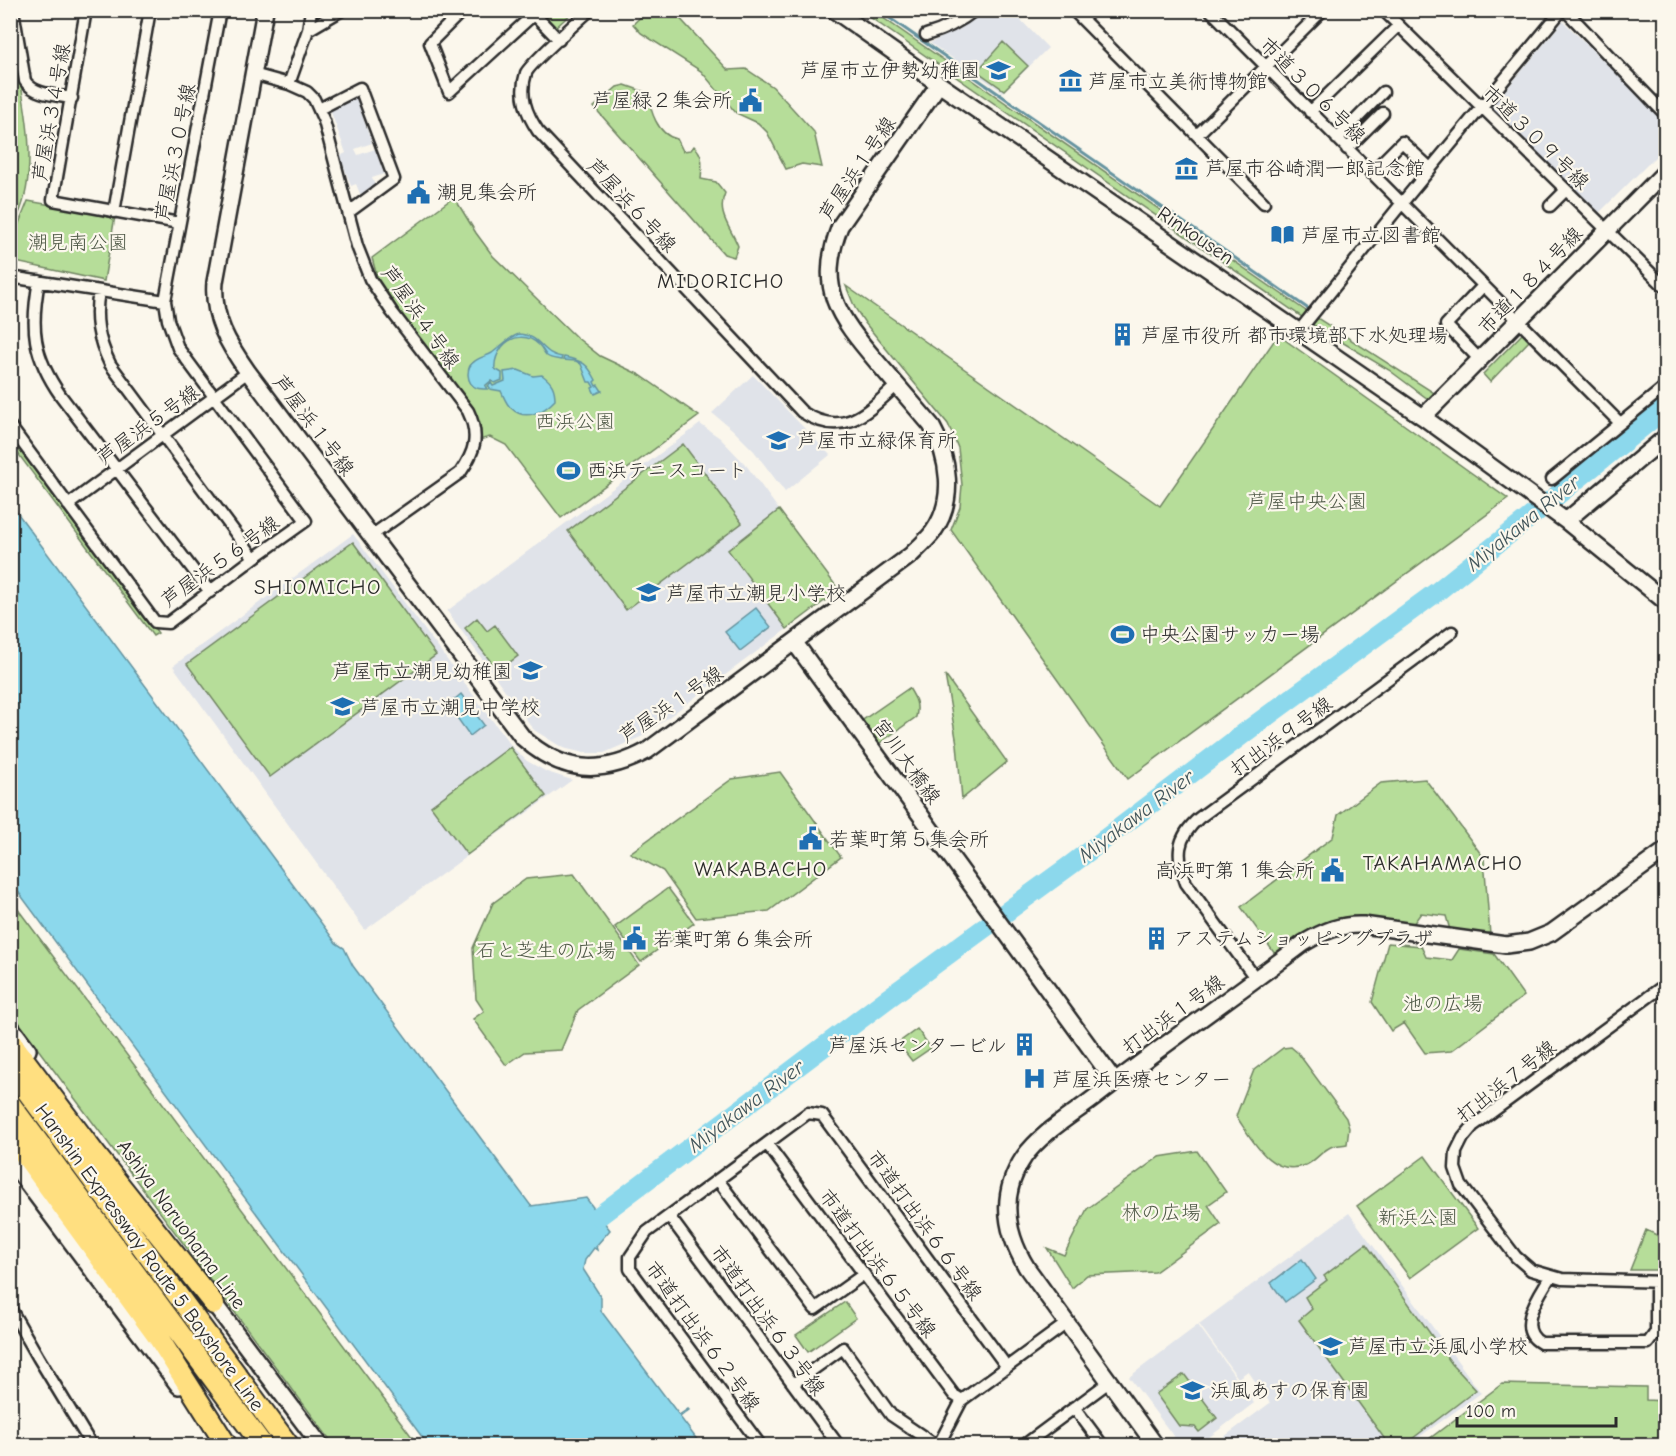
<svg xmlns="http://www.w3.org/2000/svg" width="1676" height="1456" font-family="'Comic Neue','Klee One',sans-serif">
<rect width="100%" height="100%" fill="#fbf7ec"/>
<filter id="ink" filterUnits="userSpaceOnUse"><feTurbulence type="fractalNoise" baseFrequency=".0167" numOctaves="2"/><feDisplacementMap in="SourceGraphic" scale="12" xChannelSelector="R" yChannelSelector="G"/><feConvolveMatrix kernelMatrix="1 2 1 2 8 2 1 2 1" color-interpolation-filters="sRGB"/></filter>
<g filter="url(#ink)">
<!-- built -->
<path fill="#e0e3e9" d="M1011 10 1048 48 1003 92 930 43 960 29 985 11Z
M1563 21 1665 122V147L1600 212 1596 213 1490 109Z
M356 98 372 143 355 149 358 155 375 149 384 174 372 178 376 188 360 194 356 184 351 186 340 156 346 153 329 107Z
M753 375 830 455 785 492 754 451 732 429 712 413Z
M700 424 720 438 746 465 779 510 728 550 787 629 643 736 604 753H584L563 748 534 730 447 611Z
M353 534 513 748 527 761 547 772 572 780 365 930 173 666Z
M1349 1213 1481 1393 1408 1445H1213L1270 1403 1248 1371 1238 1378 1199 1324Z
M1198 1325 1254 1403 1199 1445H1180L1129 1377Z"/>
<!-- green -->
<path fill="#b6dd99" stroke="#708462" stroke-width="1.5" d="M536 11H574L554 29Z
M647 11H665L668 13 673 11 728 70 746 69 773 87 814 132 822 167 802 164 786 169 767 132 758 123 736 113 701 71 641 33 633 24Z
M861 11H873L1306 311 1439 396 1432 402 1389 370 1315 326Z
M11 33C21 88 42 163 18 216L14 141 10 117Z
M1003 42 1028 66 1004 90 977 71Z
M625 85 648 93C650 110 657 135 677 139L683 151 691 150 694 146C704 155 702 166 701 179L716 182 725 193C716 214 731 228 738 246L734 257 724 254 594 107 617 87Z
M454 197 476 233 493 256 576 337 600 356 640 375 699 416 561 518 506 445 490 437 479 440 478 426 380 288 372 258Z
M28 201 115 216 104 281 11 261V243Z
M846 286 1160 506 1278 335 1508 499 1128 779 951 530 960 507 962 485 958 448 948 424 865 323 855 308Z
M1523 333 1530 340 1490 382 1483 374Z
M10 433 158 633 153 636 11 444Z
M683 444 742 523 626 610 568 531Z
M779 510 839 590 787 629 728 550Z
M353 542 436 655 270 777 187 664Z
M477 618 487 631 495 625 518 656 498 671 465 628Z
M945 675 1007 762 962 799 957 744Z
M909 688C916 699 919 705 916 717L877 745 860 722Z
M510 747 546 796 467 855 431 806Z
M780 772 841 857 769 911 696 918 663 871 630 853 732 779Z
M1425 779 1484 858 1490 935 1450 930 1446 916 1421 913 1413 924C1394 922 1374 916 1356 917 1324 918 1299 936 1275 954L1241 907 1333 837 1338 815 1381 783Z
M574 874 639 965 578 1010 561 1050 525 1052 506 1065 473 1019 484 1011 476 999 473 948 493 903 526 879Z
M668 888 694 923 641 962 615 927Z
M11 900 418 1445H334L11 1013Z
M1388 943 1421 946 1426 957 1452 960 1459 949 1494 954 1524 996 1451 1051 1425 1053 1404 1023 1391 1031 1372 1002Z
M917 1029 931 1048 912 1061 898 1043Z
M1291 1047 1298 1053 1346 1118 1349 1128 1347 1144C1343 1145 1338 1145 1333 1146 1323 1149 1316 1161 1306 1165 1271 1179 1252 1139 1236 1116L1254 1070 1283 1048Z
M1197 1151 1226 1192 1208 1205 1221 1224 1155 1272 1087 1275 1072 1288 1047 1248 1064 1255 1087 1209 1159 1157Z
M1425 1156 1478 1228 1410 1278 1357 1206Z
M1646 1230 1665 1239V1270H1630Z
M1366 1244 1452 1364 1476 1390 1404 1445H1389L1299 1320 1312 1309 1305 1297 1327 1280 1324 1276Z
M845 1302 856 1318 808 1352 796 1335Z
M1184 1374 1217 1418 1199 1432 1195 1427 1179 1426 1156 1394Z
M1502 1384 1646 1387V1400L1665 1401V1445H1421Z"/>
<!-- water -->
<path fill="#8cd8ec" stroke="#65939f" stroke-width="1.5" d="M519 334C541 335 542 355 562 357L561 360C557 359 551 359 547 356 544 353 542 348 539 345 528 334 512 335 502 347 497 354 494 361 495 369L502 373V380L495 383 491 381 485 386 487 389C484 389 480 389 477 388 466 384 465 367 475 361 480 357 487 356 492 353 502 346 507 338 519 334Z
M564 357C583 361 587 363 596 380L594 382 596 386 598 385 602 391 595 394 592 388 594 387 591 382H588L581 364 576 361 563 360Z
M518 370 533 376 542 375C552 382 555 388 555 400 544 412 525 422 511 408 506 404 504 397 501 391L490 389 488 386 491 383 493 386 505 381 504 372Z
M10 503 336 943 344 948 353 966 531 1206 586 1198 610 1230 596 1246 597 1250 594 1248 585 1260 583 1269 601 1297V1311L679 1415 688 1409 689 1410 680 1417 701 1445H428L11 882Z
M756 608 771 627 740 651 725 632Z
M461 694 484 725 470 736 448 705Z
M1302 1259 1316 1279 1285 1302 1271 1283Z"/>
<g fill="none" stroke-linecap="round" stroke-linejoin="round">
<!-- stream -->
<path stroke="#65939f" stroke-width="3" d="M878 10 1310 310"/>
<!-- river -->
<path stroke="#8cd8ec" stroke-width="20" d="M599 1216 887 999 1072 864 1251 728 1438 591 1666 408"/>
<defs>
<path id="street" d="M13 10 25 81C34 95 56 95 72 98
M86 10 53 200 179 223
M463 10 430 43 449 92 534 14
M530 10 559 40
M590 10C579 20 529 65 526 73 519 95 526 113 538 131L802 412C844 439 866 413 897 385
M1073 10 1264 203
M1210 10 1620 423
M1383 10 1666 288
M1565 10 1666 115
M308 30 342 10
M926 35C944 30 960 22 975 10
M253 74 289 84 307 92 314 99 324 121 357 246 370 279 392 312 468 411C480 436 475 452 460 473L371 536
M289 84 308 30 311 10
M319 109 360 88 394 179 349 212
M1310 112 1398 26
M1197 135 1323 10
M1337 139 1383 92
M1347 149 1383 113
M1371 173 1402 142 1430 168
M1550 206 1566 190
M114 212 150 10
M10 277 165 301
M39 281C30 328 33 356 61 396L210 592
M99 291C94 318 98 339 110 364L254 558
M1299 331 1402 203 1562 10
M1480 360 1446 325 1483 286
M10 426 155 622 168 623 254 558 306 521 178 348 168 320 165 301 220 10
M1552 479 1666 386
M68 505 248 372
M1256 979 1186 883C1176 856 1176 838 1199 818L1452 632
M1666 984 1473 1126 1463 1138 1456 1152 1455 1168 1461 1185 1516 1257 1531 1270 1562 1279 1666 1282
M767 1144 954 1395 962 1400
M718 1180 815 1309 864 1274
M669 1216 839 1446
M1550 1277C1540 1294 1514 1329 1541 1343H1648L1656 1332V1282
M10 1308 38 1357 92 1446
M793 1384 843 1348 891 1415 937 1446
M1074 1407 1103 1446
M761 1446 630 1269V1257L647 1232 808 1113 822 1115 1007 1367
M938 1446 962 1400 1067 1323
M1023 1446 1109 1382"/>
<path id="secondary" d="M265 10 215 282C212 318 228 344 248 372L523 738C562 773 601 776 647 751L911 555C918 548 927 540 933 532 956 500 949 457 931 425 913 404 895 383 877 362 838 316 816 288 840 226L939 84
M834 10 939 84 1423 417 1566 521 1666 602
M1423 417 1666 171
M1566 521 1666 437
M795 643 1115 1082
M10 1026 28 1050
M10 1160 179 1386
M209 1297 321 1446
M1156 1446 1027 1268C1005 1232 999 1194 1024 1157 1040 1134 1072 1115 1094 1098 1163 1045 1235 995 1304 943 1324 931 1340 924 1363 925L1506 945 1529 942 1551 933 1666 850"/>
<path id="highway" d="M10 1041 95 1154 214 1304
M10 1068 289 1446
M10 1104 263 1446
M10 1134 158 1337 227 1446"/>
</defs>
<!-- street casing -->
<use href="#street" stroke="#2b2b2b" stroke-width="15"/>
<!-- secondary casing -->
<use href="#secondary" stroke="#2b2b2b" stroke-width="20"/>
<!-- highway casing -->
<use href="#highway" stroke="#2b2b2b" stroke-width="24"/>
<!-- street -->
<use href="#street" stroke="#fbf7ec" stroke-width="10"/>
<!-- secondary -->
<use href="#secondary" stroke="#fbf7ec" stroke-width="15"/>
<!-- highway -->
<use href="#highway" stroke="#ffdf80" stroke-width="20"/>
</g>
</g>
<!-- icons -->
<defs>
<symbol id="school-bare" viewBox="-9 -9 18 18"><path d="M0-5L7-2L0 1L-7-2ZM-4 1L0 2.5L4 1V4Q0 6-4 4Z" fill="#1f6fb2" stroke="#fbf7ec" stroke-width="2.5" paint-order="stroke"/></symbol>
<symbol id="museum-bare" viewBox="-9 -9 18 18"><path d="M0-6L6-3V-2H-6V-3ZM-5-1h2V3h-2ZM-1-1h2V3h-2ZM3-1h2V3H3ZM-6 4H6V6H-6Z" fill="#1f6fb2" stroke="#fbf7ec" stroke-width="2.5" paint-order="stroke"/></symbol>
<symbol id="civic-bare" viewBox="-9 -9 18 18"><path d="M-.6-6.5H3V-4.5H.6V-3L4-1V1h2V6H-6V1h2V-1L-.6-3ZM-1.2 2.5V6h2.4V2.5Z" fill="#1f6fb2" stroke="#fbf7ec" stroke-width="2.5" paint-order="stroke"/></symbol>
<symbol id="library-bare" viewBox="-9 -9 18 18"><path d="M-6-4Q-3-5.5-.7-3.5V5Q-3 3-6 4ZM6-4Q3-5.5 .7-3.5V5Q3 3 6 4Z" fill="#1f6fb2" stroke="#fbf7ec" stroke-width="2.5" paint-order="stroke"/></symbol>
<symbol id="building-bare" viewBox="-9 -9 18 18"><path d="M-4-6H4V6H1V3H-1V6H-4ZM-2.5-4.3h1.7v1.8h-1.7ZM.8-4.3h1.7v1.8H.8ZM-2.5-1h1.7V.8h-1.7ZM.8-1h1.7V.8H.8Z" fill="#1f6fb2" stroke="#fbf7ec" stroke-width="2.5" paint-order="stroke"/></symbol>
<symbol id="stadium-bare" viewBox="-9 -9 18 18"><path d="M0-5a6.5 5 0 1 0 0 10a6.5 5 0 1 0 0-10ZM-3.5-1.8h7v3.6h-7Z" fill="#1f6fb2" stroke="#fbf7ec" stroke-width="2.5" paint-order="stroke"/></symbol>
<symbol id="hospital-bare" viewBox="-9 -9 18 18"><path d="M-5-5h3v3.5h4V-5h3V5h-3V1.5h-4V5h-3Z" fill="#1f6fb2" stroke="#fbf7ec" stroke-width="2.5" paint-order="stroke"/></symbol>
</defs>
<g fill-rule="evenodd">
<use href="#school-bare" x="982" y="54" width="33" height="33"/>
<use href="#museum-bare" x="1054" y="64" width="33" height="33"/>
<use href="#civic-bare" x="734" y="84" width="33" height="33"/>
<use href="#museum-bare" x="1170" y="152" width="33" height="33"/>
<use href="#civic-bare" x="402" y="176" width="33" height="33"/>
<use href="#library-bare" x="1266" y="218" width="33" height="33"/>
<use href="#building-bare" x="1106" y="318" width="33" height="33"/>
<use href="#school-bare" x="762" y="424" width="33" height="33"/>
<use href="#stadium-bare" x="552" y="454" width="33" height="33"/>
<use href="#school-bare" x="632" y="576" width="33" height="33"/>
<use href="#stadium-bare" x="1106" y="618" width="33" height="33"/>
<use href="#school-bare" x="514" y="654" width="33" height="33"/>
<use href="#school-bare" x="326" y="690" width="33" height="33"/>
<use href="#civic-bare" x="794" y="822" width="33" height="33"/>
<use href="#civic-bare" x="1316" y="854" width="33" height="33"/>
<use href="#building-bare" x="1140" y="922" width="33" height="33"/>
<use href="#civic-bare" x="618" y="922" width="33" height="33"/>
<use href="#building-bare" x="1008" y="1028" width="33" height="33"/>
<use href="#hospital-bare" x="1018" y="1062" width="33" height="33"/>
<use href="#school-bare" x="1314" y="1330" width="33" height="33"/>
<use href="#school-bare" x="1176" y="1374" width="33" height="33"/>
</g>
<g text-anchor="middle" stroke-width="4.5" stroke-linejoin="round" paint-order="stroke">
<!-- poi labels -->
<g font-size="20" fill="#2b2b2b" stroke="#fbf7ec" text-anchor="start">
<text x="980" y="77" text-anchor="end">芦屋市立伊勢幼稚園</text>
<text x="1088" y="88">芦屋市立美術博物館</text>
<text x="732" y="107" text-anchor="end">芦屋緑２集会所</text>
<text x="1205" y="175">芦屋市谷崎潤一郎記念館</text>
<text x="437" y="199">潮見集会所</text>
<text x="1301" y="242">芦屋市立図書館</text>
<text x="1141" y="342">芦屋市役所 都市環境部下水処理場</text>
<text x="797" y="447">芦屋市立緑保育所</text>
<text x="587" y="477">西浜テニスコート</text>
<text x="666" y="600">芦屋市立潮見小学校</text>
<text x="1140" y="641">中央公園サッカー場</text>
<text x="512" y="678" text-anchor="end">芦屋市立潮見幼稚園</text>
<text x="360" y="714">芦屋市立潮見中学校</text>
<text x="829" y="846">若葉町第５集会所</text>
<text x="1315" y="877" text-anchor="end">高浜町第１集会所</text>
<text x="1174" y="945">アステムショッピングプラザ</text>
<text x="653" y="946">若葉町第６集会所</text>
<text x="1007" y="1052" text-anchor="end">芦屋浜センタービル</text>
<text x="1052" y="1086">芦屋浜医療センター</text>
<text x="1348" y="1353">芦屋市立浜風小学校</text>
<text x="1210" y="1397">浜風あすの保育園</text>
</g>
<!-- street labels -->
<g font-size="20" fill="#2b2b2b" stroke="#fbf7ec">
<text transform="translate(1313 90) rotate(45)" y="7">市道３０６号線</text>
<text transform="translate(51 112) rotate(-80)" y="7">芦屋浜３４号線</text>
<text transform="translate(1536 137) rotate(44)" y="7">市道３０９号線</text>
<text transform="translate(175 152) rotate(-79)" y="7">芦屋浜３０号線</text>
<text transform="translate(857 168) rotate(-56)" y="7">芦屋浜１号線</text>
<text transform="translate(632 205) rotate(47)" y="7">芦屋浜６号線</text>
<text transform="translate(1196 235) rotate(34)" y="7">Rinkousen</text>
<text transform="translate(1530 280) rotate(-46)" y="7">市道１８４号線</text>
<text transform="translate(421 317) rotate(55)" y="7">芦屋浜４号線</text>
<text transform="translate(148 424) rotate(-36)" y="7">芦屋浜５号線</text>
<text transform="translate(314 425) rotate(53)" y="7">芦屋浜１号線</text>
<text transform="translate(220 561) rotate(-36)" y="7">芦屋浜５６号線</text>
<text transform="translate(671 704) rotate(-34)" y="7">芦屋浜１号線</text>
<text transform="translate(1281 736) rotate(-36)" y="7">打出浜９号線</text>
<text transform="translate(907 761) rotate(54)" y="7">宮川大橋線</text>
<text transform="translate(1173 1014) rotate(-36)" y="7">打出浜１号線</text>
<text transform="translate(1506 1081) rotate(-38)" y="7">打出浜７号線</text>
<text transform="translate(182 1224) rotate(54)" y="7">Ashiya Naruohama Line</text>
<text transform="translate(925 1225) rotate(54)" y="7">市道打出浜６６号線</text>
<text transform="translate(150 1257) rotate(54)" y="7">Hanshin Expressway Route 5 Bayshore Line</text>
<text transform="translate(878 1263) rotate(53)" y="7">市道打出浜６５号線</text>
<text transform="translate(768 1320) rotate(54)" y="7">市道打出浜６３号線</text>
<text transform="translate(703 1336) rotate(54)" y="7">市道打出浜６２号線</text>
</g>
<!-- park labels -->
<g font-size="20" fill="#4e5846" stroke="#fbf7ec">
<text x="78" y="249">潮見南公園</text>
<text x="575" y="428">西浜公園</text>
<text x="1307" y="508">芦屋中央公園</text>
<text x="546" y="957">石と芝生の広場</text>
<text x="1443" y="1010">池の広場</text>
<text x="1161" y="1219">林の広場</text>
<text x="1418" y="1224">新浜公園</text>
</g>
<!-- neighbourhood labels -->
<g font-size="21" letter-spacing="1.5" fill="#2b2b2b" stroke="#fbf7ec">
<text x="721" y="288">MIDORICHO</text>
<text x="318" y="594">SHIOMICHO</text>
<text x="1443" y="870">TAKAHAMACHO</text>
<text x="761" y="876">WAKABACHO</text>
</g>
<!-- water labels -->
<g font-size="21" font-style="italic" fill="#43565b" stroke="#fbf7ec">
<text transform="translate(1523 523) rotate(-39)" y="7">Miyakawa River</text>
<text transform="translate(1136 816) rotate(-37)" y="7">Miyakawa River</text>
<text transform="translate(746 1106) rotate(-37)" y="7">Miyakawa River</text>
</g>
</g>
<!-- margin -->
<rect width="1676" height="1456" fill="none" stroke="#fbf7ec" stroke-width="36"/>
<rect x="18" y="18" width="1640" height="1420" fill="none" stroke="#2b2b2b" stroke-width="2" filter="url(#ink)"/>
<!-- scale -->
<path d="M1457 1417v9h159v-9" fill="none" stroke="#2b2b2b" stroke-width="3"/>
<text x="1466" y="1417" font-size="18" fill="#2b2b2b" stroke="#fbf7ec" stroke-width="4.5" paint-order="stroke">100 m</text>
</svg>
